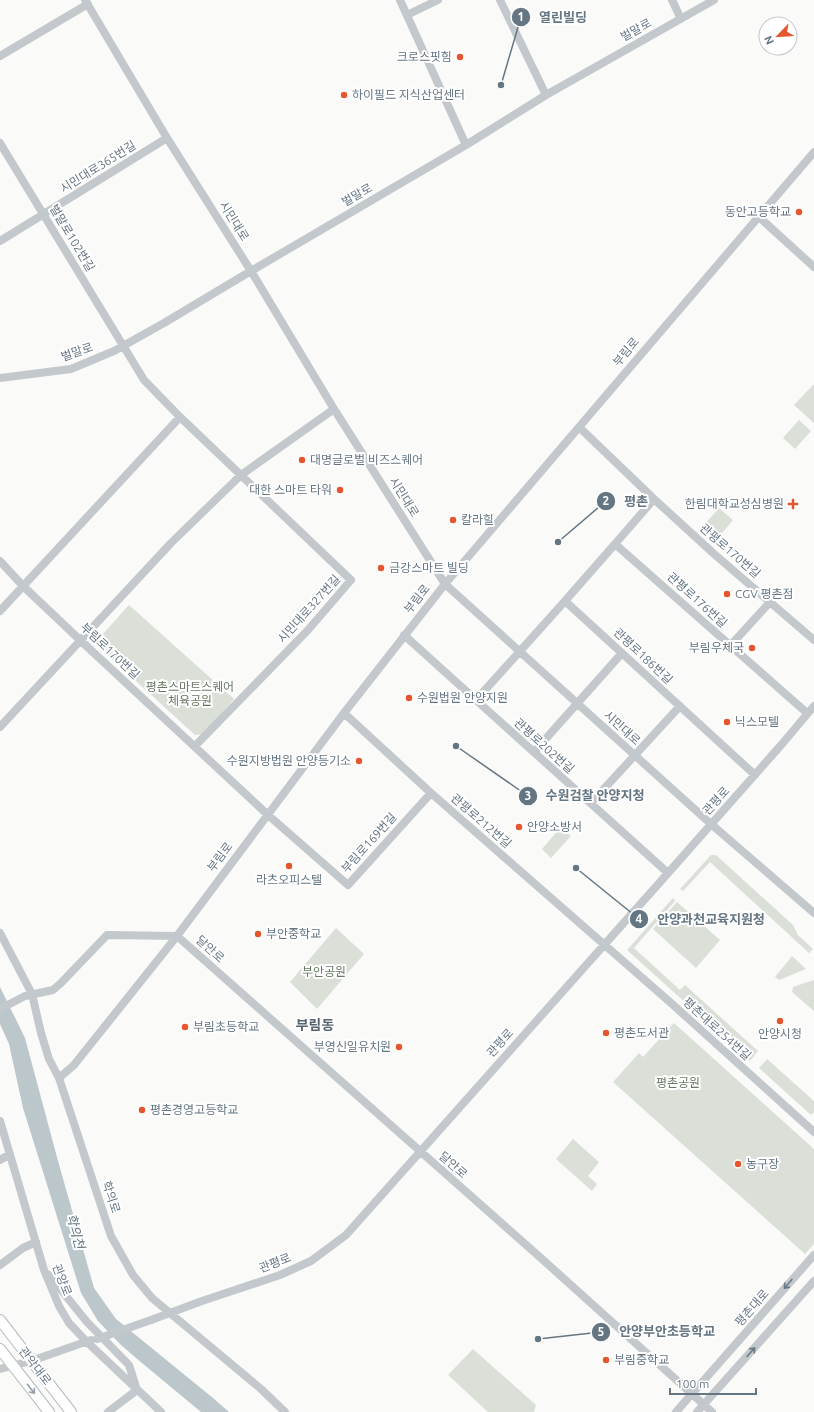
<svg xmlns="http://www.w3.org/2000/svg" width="814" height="1412" font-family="Ubuntu,'Noto Sans KR',sans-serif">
<rect width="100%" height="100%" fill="#fafaf8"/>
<!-- green -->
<path fill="#dadfd7" d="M814 384V423L794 405Z
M799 420 811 431 795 449 783 438Z
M719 508 733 520 718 538 704 525Z
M129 605 234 699 204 734 195 735 101 649 102 635Z
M561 827 571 836 551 858 542 849Z
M711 855H716L793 925 798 935 813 949 809 953 710 862 683 891 680 889Z
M673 898 675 901 634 948 680 990 685 985 758 1051 750 1061 627 950Z
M677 902 720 940 696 968 653 929Z
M336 928 364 954 317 1009 290 982Z
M792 956 806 969 779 980 775 977Z
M814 980V1011L792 992 793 987Z
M674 1023 814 1149V1244L805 1254 613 1082 639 1053 643 1057Z
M767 1059 814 1101V1112L811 1115 759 1068Z
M573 1139 599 1162 588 1176 597 1184 592 1191 556 1159Z
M473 1349 536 1405 534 1412H488L448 1375Z"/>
<!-- water -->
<path fill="#bbc7cb" d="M0 987 25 1038 58 1161 94 1288 116 1319 213 1398 229 1412H201L136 1358 120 1344 98 1321 81 1293 23 1108 9 1044 0 1024Z"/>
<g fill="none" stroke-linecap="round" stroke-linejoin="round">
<defs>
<path id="major" d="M0 1320 71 1412
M0 1349 49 1412"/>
</defs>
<!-- major casing -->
<use href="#major" stroke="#b5babe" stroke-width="12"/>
<!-- minor -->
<path stroke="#c3c8cc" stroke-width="8" d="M85 0 167 138 251 271 334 409 445 584 711 824 814 913
M400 0 466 145
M500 0 546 95
M672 0 681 19
M407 15 438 0
M0 56 88 4
M0 143 144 380 180 417 351 580 308 630 195 746
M759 217 814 267
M0 241 167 138
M0 378 71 369 114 351 164 323 251 271 466 145 546 95 714 0
M579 427 654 499 713 553 814 640
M654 499 615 544 807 713
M0 561 23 586 80 640 268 815 348 885 431 793
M565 601 615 544
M0 611 180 417
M404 635 668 873
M730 646 770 602
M476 700 565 601 755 775
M344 713 431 793 671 1003 814 1132
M0 727 171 543 241 475 334 409
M534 752 622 653
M591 803 680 706
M0 933 32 994 41 1033 49 1059 59 1078 111 1236 133 1275 152 1298 261 1389 285 1412
M0 1009 25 996 53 990 61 983 107 935 177 936 542 1259 712 1412
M59 1078 74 1065 177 936 344 713 445 584 814 152
M0 1121 44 1270 59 1306 69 1323 87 1342 161 1412
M0 1160 10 1154
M0 1265 23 1248 36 1242
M49 1275 87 1322 129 1365 137 1390 108 1412
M151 1320 202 1301 280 1275 311 1261 346 1235 661 881 782 744 814 706
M0 1369 31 1361 91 1340
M676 1412 814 1255
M697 1412 814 1281"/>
<!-- major -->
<use href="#major" stroke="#fff" stroke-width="10"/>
<!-- minor-bridge -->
<path stroke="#c3c8cc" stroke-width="8" d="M97 1339 151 1320"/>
</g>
<!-- one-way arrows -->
<defs><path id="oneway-shaft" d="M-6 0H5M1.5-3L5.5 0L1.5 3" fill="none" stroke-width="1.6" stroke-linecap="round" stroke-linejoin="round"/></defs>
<g stroke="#6a7a87">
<use href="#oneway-shaft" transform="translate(788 1284) rotate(131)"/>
<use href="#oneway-shaft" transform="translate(751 1352) rotate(-48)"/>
</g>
<use stroke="#939fa8" href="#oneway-shaft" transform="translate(31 1389) rotate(52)"/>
<!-- markers -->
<g fill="#e4572e" stroke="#fff" stroke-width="1.5">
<circle cx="460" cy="57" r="4"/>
<circle cx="344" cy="95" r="4"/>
<circle cx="799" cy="212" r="4"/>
<circle cx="302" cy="460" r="4"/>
<circle cx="340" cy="490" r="4"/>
<path d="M791 498h4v4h4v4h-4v4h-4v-4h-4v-4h4z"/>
<circle cx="453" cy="520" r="4"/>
<circle cx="381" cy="568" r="4"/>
<circle cx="727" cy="594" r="4"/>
<circle cx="752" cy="648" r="4"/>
<circle cx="409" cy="698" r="4"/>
<circle cx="727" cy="722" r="4"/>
<circle cx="359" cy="761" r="4"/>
<circle cx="519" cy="827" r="4"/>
<circle cx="289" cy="866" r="4"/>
<circle cx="258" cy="934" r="4"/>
<circle cx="780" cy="1021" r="4"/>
<circle cx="185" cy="1027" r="4"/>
<circle cx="606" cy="1033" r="4"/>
<circle cx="399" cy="1047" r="4"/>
<circle cx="142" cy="1110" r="4"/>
<circle cx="738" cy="1164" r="4"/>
<circle cx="606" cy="1360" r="4"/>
</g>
<g text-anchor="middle" stroke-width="4" stroke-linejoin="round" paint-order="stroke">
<!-- street labels -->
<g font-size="12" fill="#657683" stroke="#fff">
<text transform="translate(636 30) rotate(-29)" y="4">벌말로</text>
<text transform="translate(98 167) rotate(-32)" y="4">시민대로365번길</text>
<text transform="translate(357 195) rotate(-30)" y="4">벌말로</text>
<text transform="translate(234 221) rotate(58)" y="4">시민대로</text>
<text transform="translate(72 238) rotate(59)" y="4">벌말로102번길</text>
<text transform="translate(77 352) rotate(-19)" y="4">벌말로</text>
<text transform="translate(626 352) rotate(-50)" y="4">부림로</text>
<text transform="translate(404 497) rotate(58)" y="4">시민대로</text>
<text transform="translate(730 551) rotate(41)" y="4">관평로170번길</text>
<text transform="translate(417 599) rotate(-51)" y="4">부림로</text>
<text transform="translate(697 600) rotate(42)" y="4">관평로176번길</text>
<text transform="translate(309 609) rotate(-48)" y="4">시민대로327번길</text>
<text transform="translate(110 651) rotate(43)" y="4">부림로170번길</text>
<text transform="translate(643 656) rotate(43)" y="4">관평로186번길</text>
<text transform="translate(622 728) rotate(42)" y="4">시민대로</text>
<text transform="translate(544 746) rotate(42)" y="4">관평로202번길</text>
<text transform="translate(716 801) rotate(-48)" y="4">관평로</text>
<text transform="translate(481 821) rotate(41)" y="4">관평로212번길</text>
<text transform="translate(369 843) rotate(-48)" y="4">부림로169번길</text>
<text transform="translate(220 857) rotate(-53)" y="4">부림로</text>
<text transform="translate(210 949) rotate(42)" y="4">달안로</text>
<text transform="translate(717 1029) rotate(42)" y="4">평촌대로254번길</text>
<text transform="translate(500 1043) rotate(-48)" y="4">관평로</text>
<text transform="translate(453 1165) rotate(41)" y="4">달안로</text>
<text transform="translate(111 1197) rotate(72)" y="4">학의로</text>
<text transform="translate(275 1263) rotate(-21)" y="4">관평로</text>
<text transform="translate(62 1280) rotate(69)" y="4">관양로</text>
<text transform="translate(752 1308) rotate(-49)" y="4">평촌대로</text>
<text transform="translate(35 1366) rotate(52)" y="4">관악대로</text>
</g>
<!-- poi labels -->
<g font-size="12" fill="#657683" stroke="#fff" text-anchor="start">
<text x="452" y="61" text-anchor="end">크로스핏힘</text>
<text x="352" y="99">하이필드 지식산업센터</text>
<text x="791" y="216" text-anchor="end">동안고등학교</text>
<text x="310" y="464">대명글로벌 비즈스퀘어</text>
<text x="332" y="494" text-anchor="end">대한 스마트 타워</text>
<text x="784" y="508" text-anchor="end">한림대학교성심병원</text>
<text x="461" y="524">칼라힐</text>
<text x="389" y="572">금강스마트 빌딩</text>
<text x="735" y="598">CGV 평촌점</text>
<text x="744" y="652" text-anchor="end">부림우체국</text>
<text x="417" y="702">수원법원 안양지원</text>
<text x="735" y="726">닉스모텔</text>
<text x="351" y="765" text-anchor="end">수원지방법원 안양등기소</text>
<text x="527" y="831">안양소방서</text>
<text x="289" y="884" text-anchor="middle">라츠오피스텔</text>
<text x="266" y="938">부안중학교</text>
<text x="193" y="1031">부림초등학교</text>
<text x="614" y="1037">평촌도서관</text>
<text x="780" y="1038" text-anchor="middle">안양시청</text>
<text x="391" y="1051" text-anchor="end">부영신일유치원</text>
<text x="150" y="1114">평촌경영고등학교</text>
<text x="746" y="1168">농구장</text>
<text x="614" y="1364">부림중학교</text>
</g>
<!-- park labels -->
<g font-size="12" fill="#687a64" stroke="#fff">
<text x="190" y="691">평촌스마트스퀘어<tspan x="190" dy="14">체육공원</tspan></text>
<text x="324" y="976">부안공원</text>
<text x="678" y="1087">평촌공원</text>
</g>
<!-- water labels -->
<g font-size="13" font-style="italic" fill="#60757c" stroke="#fff">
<text transform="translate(76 1231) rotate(75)" y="5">학의천</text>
</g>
<!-- quarter labels -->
<g font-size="14" font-weight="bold" fill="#57646e" stroke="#fff">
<text x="315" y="1030">부림동</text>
</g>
</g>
<!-- callouts -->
<path fill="none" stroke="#657683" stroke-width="1.5" d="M501 85L521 17M558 542L606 501M456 746L528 796M576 868L639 919M538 1339L601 1332"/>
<g fill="#657683" stroke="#fff" stroke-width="1.5">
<circle cx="501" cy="85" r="4"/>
<circle cx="558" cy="542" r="4"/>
<circle cx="456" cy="746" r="4"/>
<circle cx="576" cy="868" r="4"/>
<circle cx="538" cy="1339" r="4"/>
<circle cx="521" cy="17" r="10"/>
<circle cx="606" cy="501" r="10"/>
<circle cx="528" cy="796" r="10"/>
<circle cx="639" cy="919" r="10"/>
<circle cx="601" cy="1332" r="10"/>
</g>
<g font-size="12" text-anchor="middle" font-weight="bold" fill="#fff">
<text x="521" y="21">1</text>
<text x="606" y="505">2</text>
<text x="528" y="800">3</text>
<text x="639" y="923">4</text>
<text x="601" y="1336">5</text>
</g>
<g font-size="13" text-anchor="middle" font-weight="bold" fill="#657683" stroke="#fff" stroke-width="4" stroke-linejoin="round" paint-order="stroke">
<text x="563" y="22">열린빌딩</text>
<text x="636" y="506">평촌</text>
<text x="595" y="800">수원검찰 안양지청</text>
<text x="711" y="924">안양과천교육지원청</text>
<text x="667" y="1336">안양부안초등학교</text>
</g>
<!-- north arrow -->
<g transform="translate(778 36) rotate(245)"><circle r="19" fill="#ffffff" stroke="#c1c8cd"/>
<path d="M0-3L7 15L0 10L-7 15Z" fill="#e4572e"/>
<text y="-6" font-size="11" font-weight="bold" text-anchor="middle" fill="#657683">N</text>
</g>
<!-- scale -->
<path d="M670 1388v6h86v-6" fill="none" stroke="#657683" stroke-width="2"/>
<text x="676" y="1388" font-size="12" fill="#657683" stroke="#ffffff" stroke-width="3" paint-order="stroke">100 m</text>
</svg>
